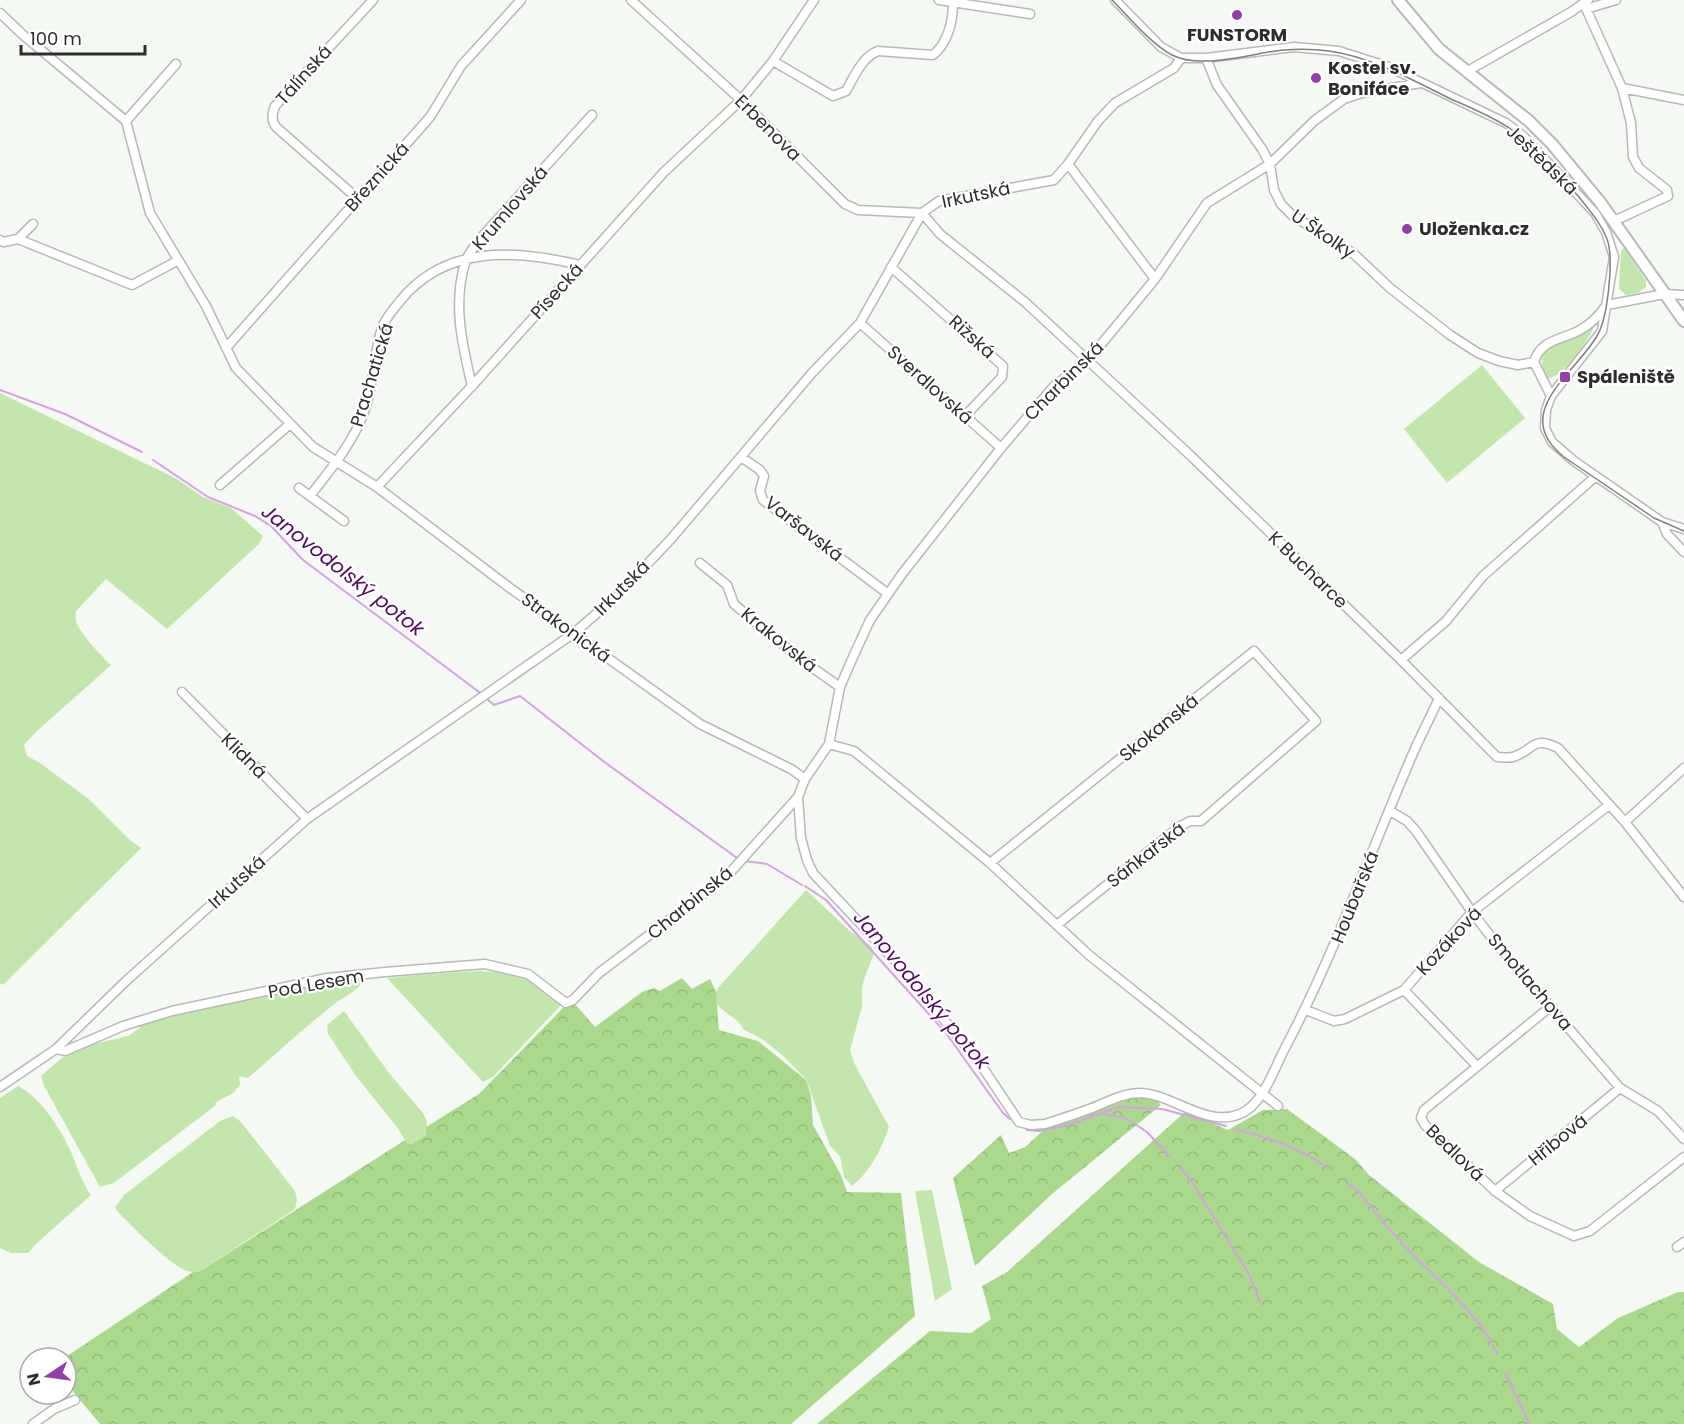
<svg xmlns="http://www.w3.org/2000/svg" width="1684" height="1424" font-family="Poppins,sans-serif">
<defs>
<pattern id="forest-crowns" width="20" height="18" patternUnits="userSpaceOnUse" patternTransform="scale(1.5)"><rect width="20" height="18" fill="#aad88d"/><path d="M2 6a3 3 0 1 1 6 0M12 15a3 3 0 1 1 6 0" fill="none" stroke="#93ba7a"/></pattern>
</defs>
<rect width="100%" height="100%" fill="#f5f9f3"/>
<!-- green -->
<path fill="#c3e6ad" d="M1624 248 1646 281V287L1638 293 1626 295 1619 289 1621 251Z
M1595 325C1588 340 1565 377 1548 378 1544 374 1543 370 1542 365 1538 343 1564 342 1579 335 1584 333 1590 329 1595 325Z
M1482 365 1525 418 1447 483 1404 429Z
M0 393 175 478 203 497 231 508 263 536 259 544 167 629 106 579 76 611C76 614 75 617 76 621 78 631 103 658 111 665L36 732 24 745 27 756 40 763 90 800 130 840 141 848 3 985 0 983Z
M806 890 851 932 871 946 874 954 865 976 862 988V1007L850 1050 854 1063 889 1127C881 1150 871 1171 852 1186L844 1177 840 1156 830 1146 806 1079 782 1055 762 1039 743 1029C737 1013 706 1010 718 988Z
M480 971 496 972 531 980 562 1004 494 1076 483 1082 387 978 428 974Z
M364 978C362 989 345 996 337 1002 306 1026 277 1053 248 1078L239 1076 240 1085 233 1093 215 1103 216 1105 114 1183 100 1187 44 1086 41 1076 63 1057 94 1044 128 1036 140 1028 139 1026 189 1008 264 997 324 980Z
M344 1011 389 1073 423 1113 427 1121 426 1135 413 1145 408 1144 396 1126 356 1076 328 1034 327 1025Z
M18 1086C41 1098 61 1129 71 1152 77 1167 82 1182 91 1195L36 1244 28 1253H11L0 1248V1098Z
M233 1116 241 1122 295 1191 297 1200 295 1209 199 1272C194 1272 189 1272 185 1270 167 1263 133 1226 118 1212L115 1208 124 1195 220 1121Z
M932 1190 952 1289 935 1301 915 1191Z"/>
<!-- forest -->
<path fill="url(#forest-crowns)" d="M682 978 692 989 710 979 716 992 719 1030 758 1041 806 1080 811 1096 813 1125 841 1175 847 1192 901 1193 915 1316 791 1424H100L66 1383V1358H64L193 1272H199L405 1140 408 1144H413L426 1135V1127L479 1094 563 1008 575 1004 595 1027 642 992 654 988 660 991Z
M1133 1098H1153L1161 1105 1052 1194 975 1266 953 1178 1001 1135 1009 1153 1025 1147 1046 1128 1107 1104Z
M1287 1109 1355 1159 1369 1175 1479 1262 1553 1304 1557 1329 1579 1347 1618 1318 1678 1292H1684V1424H817L930 1331 971 1333 991 1319 982 1286 1007 1272 1186 1111 1228 1130 1263 1110Z"/>
<g fill="none" stroke-linecap="round" stroke-linejoin="round">
<!-- stream -->
<path stroke="#d6a1e5" stroke-width="2" d="M0 390 65 414 142 452
M153 460 208 497 255 516 271 526 303 560 479 692
M486 698 494 705 520 696 603 761 737 858
M745 861 767 864 802 885
M805 886 826 900 946 1033 1003 1113 1010 1119
M1103 1114 1126 1118 1147 1132 1169 1156
M1235 1129C1268 1137 1301 1148 1329 1169
M1027 1130 1039 1131 1065 1126 1119 1107 1162 1109 1226 1126
M1180 1168 1190 1179 1249 1274 1260 1302
M1347 1183 1356 1189C1371 1207 1385 1225 1401 1242 1434 1279 1476 1308 1497 1354
M1506 1374 1529 1424"/>
<defs>
<path id="minor" d="M631 0 741 100 845 204 858 210 922 213
M939 0 1030 14
M1115 0 1161 47 1181 58H1206L1294 47 1339 51 1389 67 1506 123 1523 136 1595 213 1606 232 1614 257 1602 331 1551 396 1546 410 1545 428 1552 442 1574 461 1662 522 1684 529
M1584 4 1622 88 1631 123 1633 157 1639 168 1667 190 1668 196 1614 221
M1586 9 1616 0
M0 13 23 35 126 121 150 213 206 306 236 368 313 447 377 487 510 588 700 724 791 769 805 779
M1206 58 1217 85 1262 149 1270 164 1274 190 1281 204 1292 215 1354 254 1390 288 1450 335 1478 353 1499 361 1518 365 1534 362
M773 61 833 96 846 91C854 77 862 57 878 51L933 55C948 43 953 21 953 3
M1466 72 1571 12 1588 0
M1421 83 1362 93 1344 99 1314 121 1270 164 1207 203 1155 279 1118 324 1088 360 1054 386 1001 448 902 574 870 620 853 657 840 687 829 744 805 779 798 797 801 838 807 860 813 873 899 965 979 1062 1019 1122 1031 1125 1045 1124C1061 1119 1076 1114 1092 1108 1107 1102 1124 1093 1140 1093 1173 1094 1206 1128 1240 1114 1262 1105 1273 1072 1283 1052 1335 954 1370 852 1414 751 1422 733 1431 716 1439 698
M1622 88 1684 100
M126 121 176 64
M1068 164 1155 279
M358 199 276 127C271 120 272 114 275 106L373 0
M922 213 940 234 1025 302 1191 456 1401 660 1497 757C1502 757 1508 758 1513 757 1534 751 1531 735 1558 748L1625 822 1684 897
M18 239 33 224
M0 240 3 242 18 239 132 285 177 261
M891 267 1003 366 1002 377 965 416
M1607 305 1664 294 1684 295
M860 323 1001 448
M226 348 430 117 461 66 521 0
M472 386C462 344 452 302 466 260 469 253 475 246 479 240L592 115
M1551 396 1534 362C1541 339 1562 340 1580 330 1591 324 1598 317 1605 307
M741 457 760 470 764 476 760 491 763 500 887 593
M220 485 290 424
M377 487 472 386 664 172 741 100 773 61 814 0
M299 488 344 521
M310 496C330 470 353 443 364 412 374 386 373 355 382 328 385 318 394 309 400 301 446 244 516 250 580 265
M1662 522 1667 534 1684 552
M700 563 727 585 734 604 747 615 803 661 840 687
M1401 660 1446 621 1483 576 1596 476
M182 692 307 819
M829 744 854 751 990 863 1089 955 1278 1106
M1390 811 1407 821 1416 831 1472 912 1498 946 1620 1088 1658 1111 1684 1139
M1625 822 1684 768
M990 863 1254 651 1316 721 1201 821H1190L1179 827 1058 924
M1404 990 1477 1066
M1550 1007 1424 1110 1421 1118 1425 1125 1495 1191 1530 1216 1574 1236 1590 1231 1684 1157
M1306 1010 1334 1021 1345 1019 1404 990 1472 912 1609 805
M56 1049 65 1051 123 1026 172 1011 327 978 385 972 485 964 528 974 566 1003 573 1000 599 973 727 876 798 797
M0 1087 56 1049 126 981 307 819 574 633 617 596 671 539 812 373 860 323 922 213 939 201 1054 180 1068 164 1098 121 1115 103 1174 68 1181 58
M1495 1191 1620 1088
M1677 1247 1684 1242
M33 1424 54 1409 75 1400"/>
<path id="tertiary" d="M1398 0 1439 49 1529 121 1552 144 1600 202 1684 321"/>
</defs>
<!-- minor casing -->
<use href="#minor" stroke="#b6b9b4" stroke-width="11"/>
<!-- tertiary casing -->
<use href="#tertiary" stroke="#b6b9b4" stroke-width="14"/>
<!-- minor -->
<use href="#minor" stroke="#fff" stroke-width="8"/>
<!-- tertiary -->
<use href="#tertiary" stroke="#fff" stroke-width="10"/>
<!-- tram -->
<path stroke="#7f817d" stroke-width="1.5" d="M1112 0C1129 17 1151 44 1172 55 1201 70 1252 53 1284 50 1299 49 1314 49 1329 51 1372 57 1412 80 1451 99 1471 108 1494 117 1512 130 1537 148 1558 174 1579 197 1589 210 1601 223 1607 239 1614 258 1608 318 1597 336 1575 374 1509 413 1564 457L1654 518 1684 531"/>
</g>
<!-- markers -->
<g fill="#943eaa" stroke="#fff" stroke-width="2">
<circle cx="1237" cy="15" r="6"/>
<circle cx="1316" cy="78" r="6"/>
<circle cx="1407" cy="229" r="6"/>
<rect x="1559" y="371" width="12" height="12" rx="3"/>
</g>
<g text-anchor="middle" stroke-width="4.5" stroke-linejoin="round" paint-order="stroke">
<!-- poi labels -->
<g font-size="18" font-weight="bold" fill="#2d2e2c" stroke="#fff" text-anchor="start">
<text x="1237" y="41" text-anchor="middle">FUNSTORM</text>
<text x="1328" y="74">Kostel sv.<tspan x="1328" dy="21">Bonifáce</tspan></text>
<text x="1419" y="235">Uloženka.cz</text>
<text x="1577" y="383">Spáleniště</text>
</g>
<!-- street labels -->
<g font-size="18" fill="#2d2e2c" stroke="#fff">
<text transform="translate(304 75) rotate(-48)" y="6">Tálínská</text>
<text transform="translate(768 128) rotate(45)" y="6">Erbenova</text>
<text transform="translate(1542 160) rotate(44)" y="6">Ještědská</text>
<text transform="translate(377 177) rotate(-48)" y="6">Březnická</text>
<text transform="translate(976 195) rotate(-12)" y="6">Irkutská</text>
<text transform="translate(510 208) rotate(-49)" y="6">Krumlovská</text>
<text transform="translate(1323 234) rotate(34)" y="6">U Školky</text>
<text transform="translate(557 291) rotate(-48)" y="6">Písecká</text>
<text transform="translate(972 337) rotate(42)" y="6">Rižská</text>
<text transform="translate(372 375) rotate(-73)" y="6">Prachatická</text>
<text transform="translate(1064 381) rotate(-45)" y="6">Charbinská</text>
<text transform="translate(930 385) rotate(42)" y="6">Sverdlovská</text>
<text transform="translate(804 529) rotate(38)" y="6">Varšavská</text>
<text transform="translate(1308 570) rotate(44)" y="6">K Bucharce</text>
<text transform="translate(622 588) rotate(-45)" y="6">Irkutská</text>
<text transform="translate(566 628) rotate(36)" y="6">Strakonická</text>
<text transform="translate(779 640) rotate(39)" y="6">Krakovská</text>
<text transform="translate(1159 728) rotate(-39)" y="6">Skokanská</text>
<text transform="translate(244 756) rotate(45)" y="6">Klidná</text>
<text transform="translate(1146 855) rotate(-38)" y="6">Sáňkařská</text>
<text transform="translate(237 882) rotate(-42)" y="6">Irkutská</text>
<text transform="translate(1355 897) rotate(-68)" y="6">Houbařská</text>
<text transform="translate(690 903) rotate(-39)" y="6">Charbinská</text>
<text transform="translate(1449 941) rotate(-47)" y="6">Kozáková</text>
<text transform="translate(1530 982) rotate(50)" y="6">Smotlachova</text>
<text transform="translate(316 984) rotate(-10)" y="6">Pod Lesem</text>
<text transform="translate(1558 1140) rotate(-39)" y="6">Hřibová</text>
<text transform="translate(1455 1153) rotate(44)" y="6">Bedlová</text>
</g>
<!-- water labels -->
<g font-size="20" font-style="italic" fill="#510e61" stroke="#fff">
<text transform="translate(343 570) rotate(38)" y="7">Janovodolský potok</text>
<text transform="translate(922 990) rotate(50)" y="7">Janovodolský potok</text>
</g>
</g>
<!-- north arrow -->
<g transform="translate(48 1376) rotate(257)"><circle r="28" fill="#ffffff" stroke="#ababab" stroke-width="1.5"/>
<path d="M0-4.5L10 22L0 15L-10 22Z" fill="#943eaa"/>
<text y="-9" font-size="16" font-weight="bold" text-anchor="middle" fill="#2d2e2c">N</text>
</g>
<!-- scale -->
<path d="M21 45v9h124v-9" fill="none" stroke="#2d2e2c" stroke-width="3"/>
<text x="30" y="45" font-size="18" fill="#2d2e2c" stroke="#ffffff" stroke-width="4.5" paint-order="stroke">100 m</text>
</svg>
